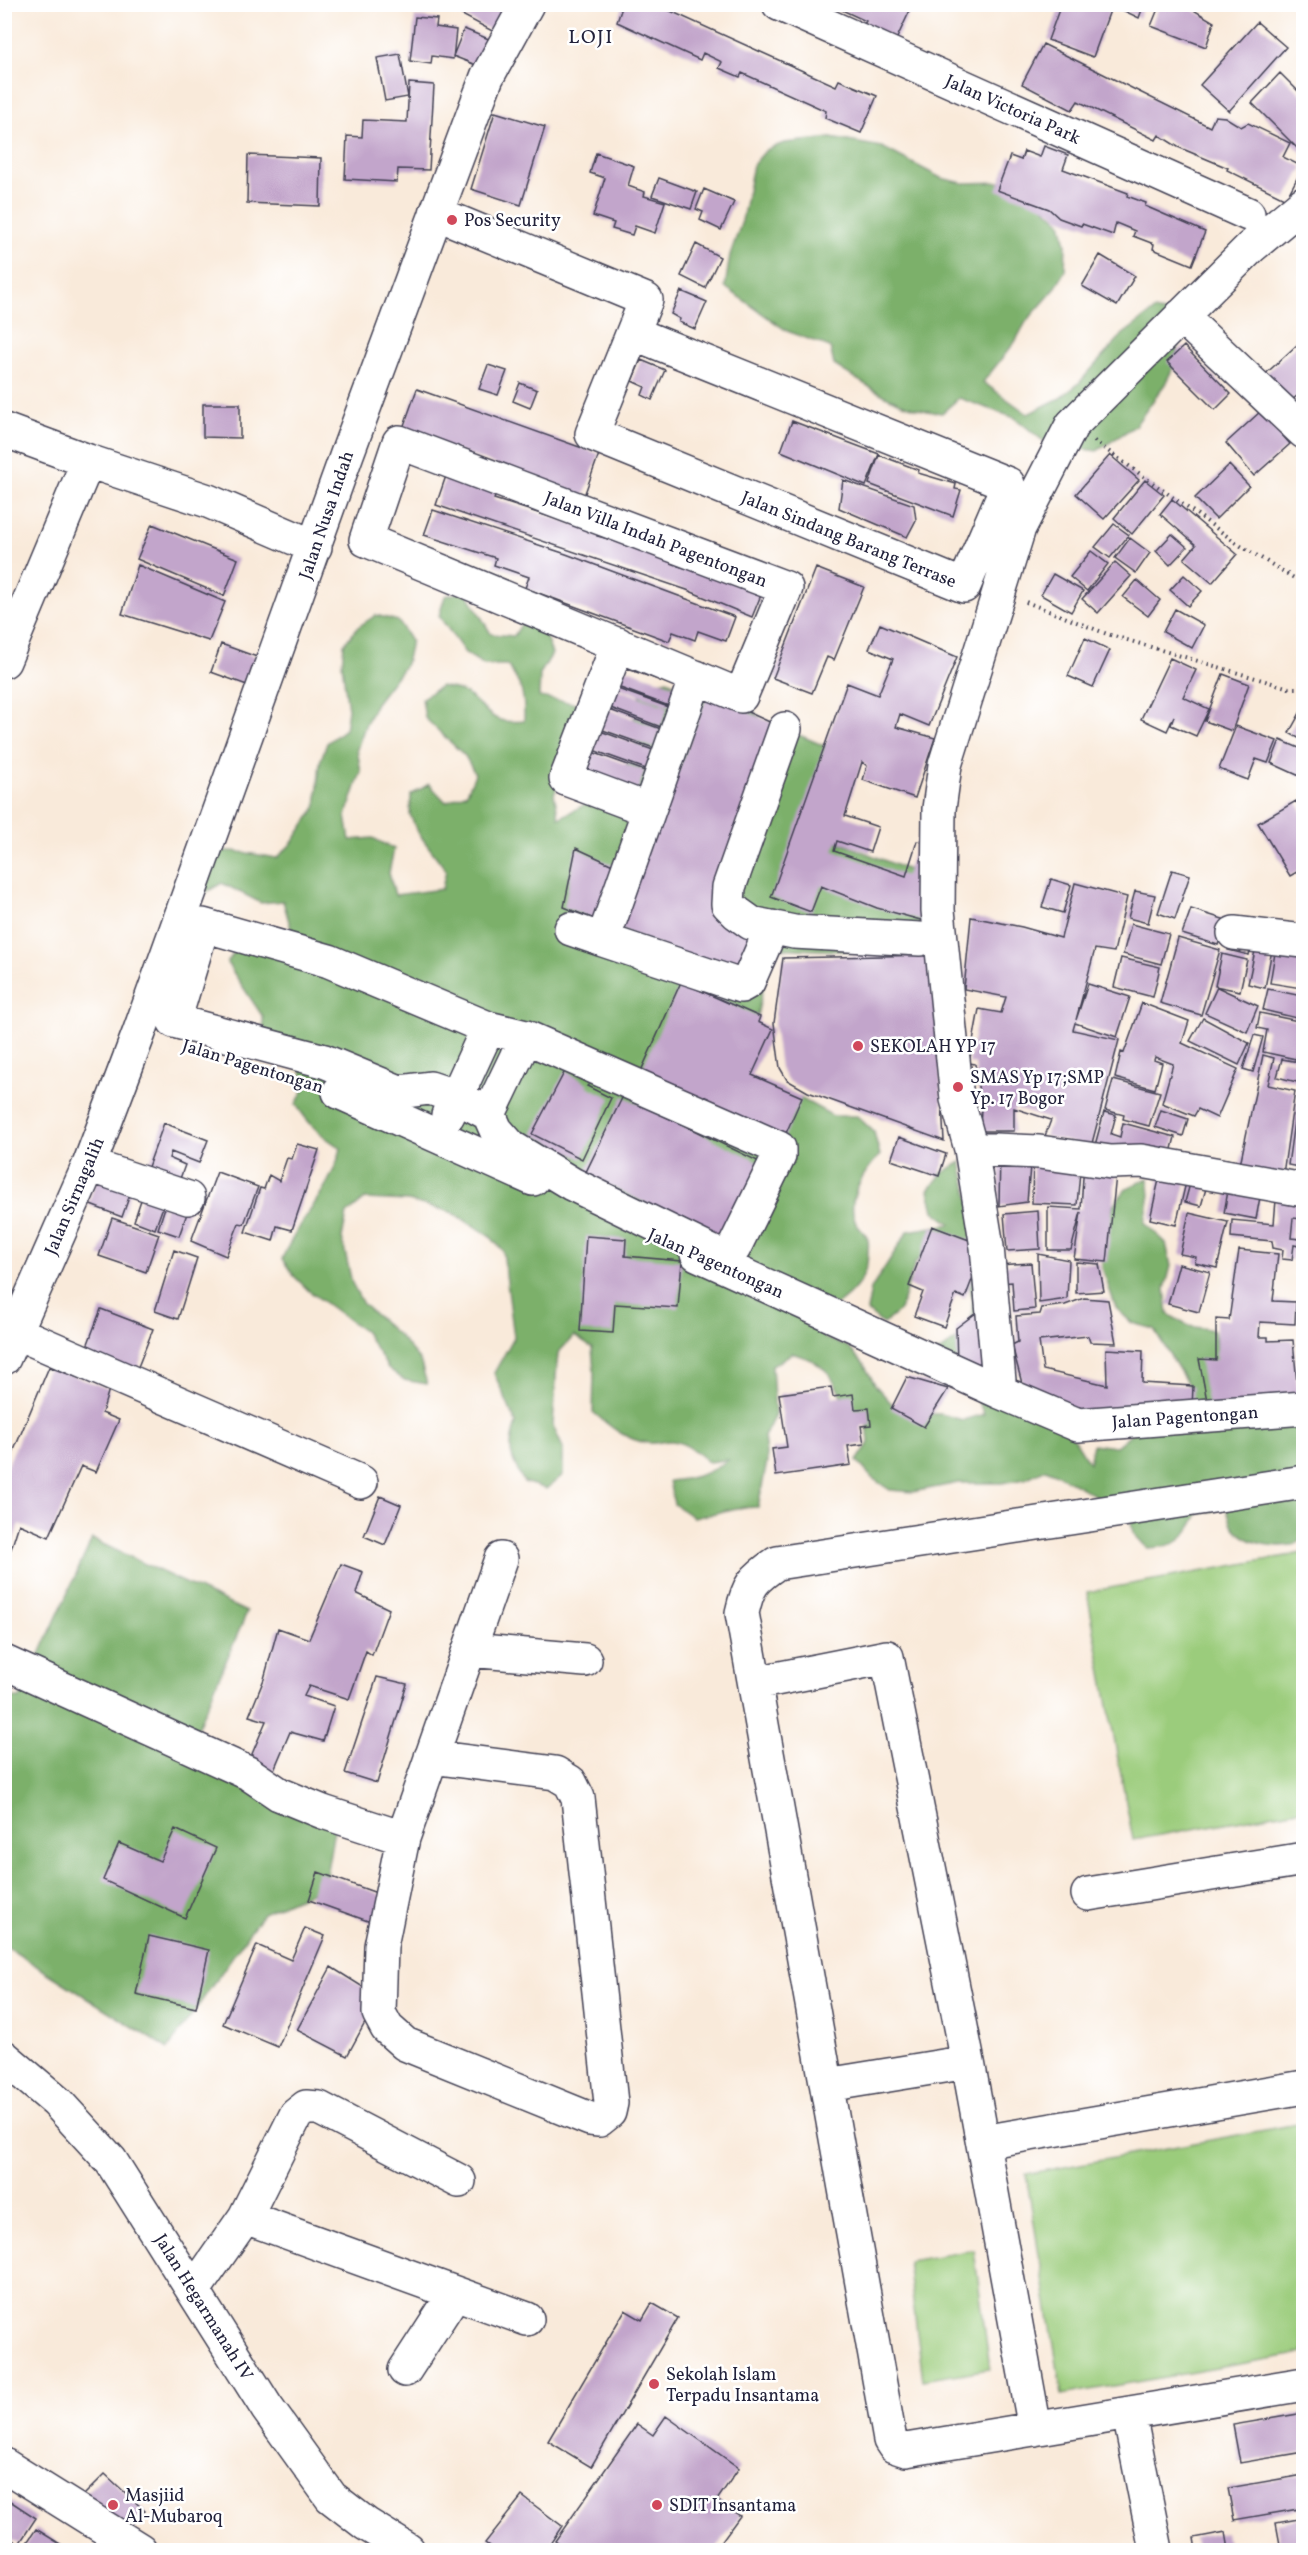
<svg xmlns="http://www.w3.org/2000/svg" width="1308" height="2555" font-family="Vollkorn,serif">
<rect width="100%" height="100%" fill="#fff"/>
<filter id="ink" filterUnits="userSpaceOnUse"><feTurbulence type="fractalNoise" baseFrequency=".0167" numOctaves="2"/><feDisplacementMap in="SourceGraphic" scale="12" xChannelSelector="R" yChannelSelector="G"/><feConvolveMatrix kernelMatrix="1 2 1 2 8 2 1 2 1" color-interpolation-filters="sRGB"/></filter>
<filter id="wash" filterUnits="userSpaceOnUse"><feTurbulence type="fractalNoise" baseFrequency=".008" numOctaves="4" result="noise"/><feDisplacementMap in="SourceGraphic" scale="24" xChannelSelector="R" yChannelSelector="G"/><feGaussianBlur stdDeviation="1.35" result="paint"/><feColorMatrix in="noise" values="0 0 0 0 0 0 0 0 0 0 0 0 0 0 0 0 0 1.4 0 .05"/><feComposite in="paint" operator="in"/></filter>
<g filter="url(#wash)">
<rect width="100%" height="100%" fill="#f9eada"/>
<!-- green -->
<path fill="#9bcc7b" stroke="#5e775b" stroke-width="1.5" d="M1303 1553V1809L1133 1840 1087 1592Z
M1303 2123V2353L1062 2395 1026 2174Z
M974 2250 990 2369 923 2380 908 2261Z"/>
<!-- forest -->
<path fill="#7cb06b" stroke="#4f6953" stroke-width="1.5" d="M831 138 882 147 941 178 963 183 1005 182 1025 190 1061 222 1066 244 1065 270 1055 289 1026 322 1015 342 983 382 1028 414 1060 398 1078 384 1122 335 1155 310 1176 316 1179 338 1175 364 1165 384 1135 426 1097 451 1047 444 1015 418 959 398 942 413C900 410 868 386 834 365L830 347 787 331 725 287 730 255 742 221 753 165 766 150 784 143Z
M466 591 491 634 514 636 525 618 544 632 552 654 540 674 539 697 584 705 564 773 554 794 559 818 596 799 625 767 637 748 634 725 635 705 646 686 667 680 710 700 754 712 761 719 844 754 819 834 926 877 934 955 772 948 743 1079 791 1093 833 1116H857L874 1132 880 1155C865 1171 846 1197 855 1221 857 1227 866 1233 868 1240 869 1243 868 1250 868 1253 868 1284 844 1302 820 1315L824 1338 847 1346 863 1363 876 1386 894 1406 916 1413 941 1414 963 1420 984 1414 975 1395 931 1356C974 1333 979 1317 966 1271L932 1248 915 1263 900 1310 883 1324 867 1311 871 1289 908 1231 951 1224 934 1211 929 1190 942 1173 961 1162 997 1320 1012 1338 1010 1362 1016 1384 1070 1432 1089 1463 1093 1444 1115 1447 1132 1433 1190 1406 1189 1386 1154 1329 1132 1323 1116 1308 1102 1268 1103 1246 1113 1205 1127 1188 1148 1178 1150 1195 1145 1223 1166 1243 1171 1266 1165 1289 1168 1314 1188 1326 1214 1330 1217 1353 1303 1401V1540C1285 1552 1246 1545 1233 1526 1230 1521 1228 1513 1226 1508L1198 1514C1185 1541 1177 1547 1147 1548L1133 1533 1129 1512C1100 1500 1074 1482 1046 1469L1025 1479 1002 1483H958L913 1492 890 1490 872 1478 857 1461 869 1443 867 1421 849 1410 829 1373 812 1360 792 1353 772 1366 775 1415 764 1437 767 1462 758 1507 737 1508 694 1518 674 1504 669 1481C691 1479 710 1474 728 1460L708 1462C698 1453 687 1443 672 1441 665 1440 657 1444 649 1443 627 1441 609 1426 593 1412L594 1372 592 1348 574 1336 558 1353 556 1377 553 1426 563 1448V1475L546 1489 524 1482C510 1458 507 1449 516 1423L494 1373 514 1337 503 1251 489 1235 451 1212 408 1201 365 1199 347 1214 342 1238 352 1283 363 1304 400 1337 420 1360 427 1384 404 1380 388 1368 365 1332 309 1291 294 1276 282 1259C298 1220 332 1189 341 1148 321 1136 308 1124 296 1104L306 1086 300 1067 264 1040 263 1017 227 963 239 945 294 939 283 901 261 903 222 883 201 895 179 902 175 882C209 839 229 851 277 858L292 843 316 807 320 762 327 743 345 729 348 709 342 665 344 644 358 627 376 615 398 621 411 641 406 664 376 703 365 726 357 749 361 772 346 816 350 840 373 838 394 849 389 873 395 895 442 889 446 870 419 834 410 815 411 795 429 784 446 802 467 793 475 774 465 756 425 718 422 698 441 686C449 688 459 689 465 693 490 710 488 725 524 721 525 696 522 685 507 665H484L465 653 439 616 445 596Z
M92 1539 247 1612 191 1743 338 1807 324 1887 263 1913 168 2049 5 1946 4 1698H20Z"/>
<g id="blocks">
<!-- building -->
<path fill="#c2a5cb" d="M451 4H508L494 32 449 8Z
M623 4H655L836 86 839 80 877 96 861 133 825 118 826 111 742 73 740 77 719 68 722 62 703 53 700 60 617 22Z
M829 4H913L896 40 864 24 866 21Z
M1061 4H1144L1139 18 1112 5 1093 57 1048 40Z
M1160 4H1192L1190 8 1214 22 1206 47 1151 26Z
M415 17 437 19 436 27 456 30 453 59 432 56 431 64 410 61Z
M1257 22 1286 47 1229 111 1200 85Z
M464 29 491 40 481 67 453 56Z
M1043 44 1210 127 1215 116 1225 117 1241 127 1248 123 1290 143 1283 157 1303 167 1286 199 1227 170 1228 168 1178 147 1159 135 1156 140 1078 101 1072 110 1022 84Z
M400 54 408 97 385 101 377 58Z
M1280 73 1304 97V155L1252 103Z
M409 83 434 85 429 170 398 169 397 182 345 179 347 136 362 137 363 120 407 122Z
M495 112 545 127 521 205 471 189Z
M1044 146 1068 155 1063 169 1128 193 1127 196 1146 203 1145 206 1205 232 1192 265 1153 249 1154 244 1133 236 1135 231 1116 223 1113 235 1082 224 1081 226 1059 218 1049 209 997 190 1010 156 1021 160 1024 151 1040 157Z
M596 153 634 166 628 186 645 192 644 196 665 202 655 233 635 226 632 235 612 229 614 223 593 216 605 178 590 173Z
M248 155 321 158 320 206 247 203Z
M659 178 697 192 691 209 652 196Z
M704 189 734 202 721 230 700 220 703 212 696 209Z
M696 244 720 257 705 288 681 276Z
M1100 255 1135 276 1117 306 1082 286Z
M681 291 707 302 695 329 679 322 680 319 671 314Z
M1299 343 1304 348V390L1286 405 1261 378Z
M1184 346 1231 394 1215 410 1167 362Z
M641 360 665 370 652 400 642 395 645 387 632 381Z
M488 365 507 371 498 395 479 389Z
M520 383 537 390 530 408 513 401Z
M417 389 599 454 584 496 402 431Z
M203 404H240V438L203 437Z
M1261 411 1290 444 1254 476 1226 443Z
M792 421 879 454 866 486 781 451Z
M879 455 919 470 918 473 956 484 955 489 961 490 953 516 869 484Z
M1110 455 1139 480 1104 519 1076 494Z
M1229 465 1249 486 1216 519 1195 498Z
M448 470 498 489 494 499 572 524 601 522 597 536 609 539 612 529 682 551 678 566 763 590 752 617 687 590 436 505Z
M843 480 914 505 916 520 907 537 839 508Z
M1145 480 1164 495 1132 534 1114 518Z
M1172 499 1237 554 1212 583 1184 559 1196 545 1160 514Z
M433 510 566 554 735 617 726 641 698 631 695 640 673 632 669 641 525 588 529 577 494 565 496 558 424 535Z
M152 524 238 559 224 596 137 559Z
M1114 524 1129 535 1110 558 1095 547Z
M1172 534 1187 547 1170 565 1156 551Z
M1130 538 1150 553 1136 573 1115 558Z
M1091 551 1108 564 1087 591 1070 577Z
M1115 562 1131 576 1098 613 1082 599Z
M138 565 225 602 209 641 122 614Z
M816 568 864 587 834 660 827 657 812 693 773 678Z
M1053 574 1083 591 1071 612 1041 595Z
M1184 575 1202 591 1188 606 1170 590Z
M1137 580 1160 600 1148 616 1123 597Z
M1175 609 1204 625 1192 648 1163 632Z
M880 624 957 657 929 726 900 714 896 727 935 738 915 798 863 780 867 766 862 762 845 816 878 827 870 852 837 841 834 851 906 876 917 841 936 844 928 922 877 908 821 886 811 912 771 897 847 683 878 695 893 659 869 649Z
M1085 638 1110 650 1093 687 1068 676Z
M221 644 257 657 247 685 211 672Z
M1170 658 1196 670 1183 697 1209 709 1196 736 1171 725 1174 716 1167 731 1141 719Z
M622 667 676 686 669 706 615 686Z
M1223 674 1249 684 1232 731 1205 721Z
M615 688 668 707 661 727 608 707Z
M708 694 785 729 721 894 765 931 742 980 617 928Z
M1304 706V741L1289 733Z
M607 709 661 729 654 748 600 729Z
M1236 726 1277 741 1268 763 1256 759 1248 780 1219 769Z
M600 731 653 750 646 769 593 750Z
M1280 740 1304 750V778L1271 763Z
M592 752 645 771 638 790 585 771Z
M1296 801 1304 814V868L1290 876 1258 823Z
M576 848 617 867 601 922 564 907Z
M1172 870 1190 875 1175 919 1158 913Z
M1051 879 1071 885 1063 913 1042 907Z
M1075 883 1127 897 1114 952 1095 949 1076 1020 1088 984 1130 997 1117 1037 1075 1023 1073 1030 1119 1040 1091 1147 1045 1136 1051 1120 1014 1108V1131H980L981 1108 975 1064 969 1063 979 1009 1001 1013 1006 997 964 989 971 917 1022 927 1061 938Z
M1135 891 1155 895 1148 923 1128 918Z
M1191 909 1226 920 1218 945 1182 934Z
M1131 924 1169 934 1161 964 1123 954Z
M1231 937 1252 942 1249 955 1228 950Z
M1178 938 1220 950 1201 1015 1160 1003Z
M1257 941 1273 944 1265 988 1248 984Z
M1277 941 1304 945 1301 988 1270 983Z
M1222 954 1247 960 1240 991 1215 986Z
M934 955 944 1141 808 1092 787 1080 780 1068 774 1023 783 958Z
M1121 958 1160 967 1153 997 1114 987Z
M681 982 760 1017 758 1022 773 1029 752 1075 802 1097 783 1140 641 1071Z
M1217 987 1258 1006 1247 1032 1205 1013Z
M1268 989 1302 996 1297 1018 1263 1010Z
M1142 1003 1189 1021 1182 1043 1238 1069 1217 1118 1198 1109 1194 1116 1162 1103 1173 1064 1155 1057 1154 1060 1162 1063 1155 1089 1115 1078 1121 1052 1124 1053Z
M1260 1013 1303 1022 1296 1059 1263 1052 1267 1030 1257 1028Z
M1203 1018 1249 1043 1239 1065 1190 1041Z
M1254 1035 1263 1037 1253 1072 1243 1069Z
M1263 1055 1274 1058 1268 1085 1295 1091 1282 1181 1238 1174Z
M1282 1059 1304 1063V1095L1298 1094 1301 1083 1277 1077Z
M565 1071 589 1084 587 1086 611 1098 582 1159 532 1134Z
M1113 1080 1160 1092 1149 1126 1123 1119 1124 1115 1105 1110Z
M623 1096 766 1165 728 1243 585 1174Z
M1297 1100 1304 1101V1168L1288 1165Z
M1161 1110 1188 1119 1183 1136 1155 1127Z
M1104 1112 1116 1115 1111 1134 1120 1137 1123 1123 1175 1137 1169 1161 1094 1149Z
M164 1123 208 1140 199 1163 171 1152 169 1158 185 1165 177 1187 145 1175Z
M899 1137 946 1154 939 1176 891 1160Z
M297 1144 319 1150 292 1230 277 1226 273 1241 245 1232 260 1188 264 1189 269 1175 279 1181 287 1158 292 1159Z
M1000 1153 1031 1154 1027 1202 999 1206Z
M1033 1155 1081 1160 1077 1205 1032 1203Z
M1084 1161 1117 1165 1107 1262 1074 1259 1081 1212 1071 1250H1048V1207L1081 1209Z
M1161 1171 1187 1178 1176 1225 1150 1219Z
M217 1172 258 1187 244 1224 239 1223 226 1256 191 1241Z
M99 1173 133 1186 122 1217 88 1204Z
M1191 1180 1207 1185 1201 1206 1185 1202Z
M1230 1180 1262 1186 1256 1219 1224 1213Z
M1277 1188 1304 1204 1302 1219 1293 1218 1291 1238 1300 1239 1299 1246 1294 1245 1292 1260 1282 1259 1283 1250 1273 1248 1272 1241 1231 1237 1232 1220 1274 1224Z
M144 1191 166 1198 155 1229 134 1221Z
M168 1198 190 1205 179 1236 158 1229Z
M1038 1211 1040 1249 1007 1251 1004 1214Z
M1189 1213 1228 1222 1217 1268 1195 1263 1196 1257 1180 1254Z
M112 1218 159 1234 146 1272 99 1256Z
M932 1226 985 1246 965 1298 956 1294 944 1327 914 1316 923 1292 909 1286Z
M586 1236 626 1239 625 1256 682 1261 678 1308 615 1304 613 1333 580 1331Z
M174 1250 197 1258 178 1319 155 1311Z
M1239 1250 1278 1254 1273 1301 1296 1302 1295 1324 1260 1322 1259 1337H1268V1341L1293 1340 1299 1405 1208 1406 1199 1359 1216 1360V1319L1229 1320Z
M1038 1254 1069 1260 1067 1299 1039 1303Z
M1076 1262 1099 1264 1104 1291 1076 1293Z
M1031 1263 1035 1309 1014 1311 1012 1282 1000 1283 998 1265Z
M1179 1264 1210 1272 1199 1312 1168 1304Z
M1084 1298 1108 1300 1116 1343 1090 1342 1088 1336 1039 1341 1043 1370 1107 1385 1106 1349 1143 1351 1142 1383 1193 1386 1192 1408 1108 1418 1026 1399 1012 1345 1018 1342 1016 1316 1040 1314 1042 1308 1065 1305Z
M984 1307 990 1378 957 1363 956 1328Z
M101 1309 153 1329 134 1377 83 1357Z
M49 1367 109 1389 102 1413 119 1420 96 1472 81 1466 49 1537 19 1524 11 1549 4 1546V1474Z
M907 1377 948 1389 924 1427 891 1409Z
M831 1387 833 1397 853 1394 855 1409 869 1408 871 1425 861 1426 864 1444 848 1446 851 1465 776 1476 772 1449 787 1447 779 1394Z
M380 1496 401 1505 385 1545 364 1536Z
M341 1564 363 1572 356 1593 389 1609 372 1655 366 1651 349 1699 309 1686 304 1696 334 1706 323 1741 290 1732 270 1779 246 1768 266 1721 249 1716 264 1679 278 1628 309 1639Z
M377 1677 407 1684 377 1783 345 1773Z
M175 1829 216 1848 185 1918 103 1880 119 1843 160 1861Z
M318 1872 388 1897 379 1925 309 1900Z
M305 1928 325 1936 278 2047 223 2024 257 1945 291 1960Z
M149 1936 209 1950 196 2008 136 1994Z
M331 1967 379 1997 347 2056 297 2030Z
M652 2303 678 2318 591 2467 548 2441 625 2310 642 2320Z
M1304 2413V2452L1240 2463 1233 2425Z
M666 2416 739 2468 717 2500 740 2516 715 2550H568L555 2541 637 2424 653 2435Z
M105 2474 145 2511 121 2536 81 2498Z
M1304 2475V2508L1234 2520 1228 2488Z
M522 2496 562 2526 546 2550H495L485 2543Z
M4 2497 36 2518 19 2544 4 2535Z
M1304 2518V2550H1281L1276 2523Z
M36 2529 70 2550H22Z
M1226 2532 1229 2550H1196L1194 2538Z"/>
</g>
</g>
<g filter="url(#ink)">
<use href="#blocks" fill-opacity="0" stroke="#424053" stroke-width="1.5"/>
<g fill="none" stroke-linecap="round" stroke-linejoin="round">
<defs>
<path id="minor" d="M779 4 1248 214
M436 213 646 300 592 434 964 586 1008 484 633 333
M1181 316 1304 432
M4 430 88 461 208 501 315 547
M399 442 786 588 741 696 366 540Z
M618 644 566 779 649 810
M4 661 88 461
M696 677 603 940 741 986 748 982 772 927
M785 729 729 887 728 904 737 913 751 923 794 932 920 939
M203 925 329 961 488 1028 526 1037 779 1148V1156L734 1248 722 1257 572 1184 511 1147 496 1130 489 1114 457 1097 430 1088 399 1092 324 1061 174 1021Z
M571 929 603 940
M1234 933 1304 941
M339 1092 533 1179
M489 1114 526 1037
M448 1115 488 1028
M971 1149 1039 1152 1111 1162 1141 1161 1304 1190
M89 1165 188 1198
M697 1254 1000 1392 1078 1425 1304 1408
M15 1332 361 1482
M4 1358 89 1165 139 1033 347 454 479 98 487 77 527 4
M1000 1392 987 1247 971 1149 957 1099 938 910 939 809 945 765 1019 528 1072 425 1251 247 1304 203
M1304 1482 777 1563C753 1579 748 1585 742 1613L890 2440 894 2446 906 2450 1304 2384
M469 1650 585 1660
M4 1662 248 1773 279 1794 323 1812 403 1838
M755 1683 887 1657 968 2062 1035 2429
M431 1757 555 1773 570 1782 578 1798 611 2103 609 2112 599 2120 590 2119 405 2044 387 2028 379 2013 381 1946 403 1838 501 1559
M1088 1894 1304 1859
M4 2057 57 2102 111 2161 267 2408 331 2497 366 2524 408 2550
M827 2085 968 2062
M983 2142 1304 2087
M245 2217 296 2115 306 2107 319 2108 459 2181
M194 2290 245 2217 527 2319
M405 2370 455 2293
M1129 2414 1156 2550
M4 2465 140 2550"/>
</defs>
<!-- minor casing -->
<use href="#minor" stroke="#424053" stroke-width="36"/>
<!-- path -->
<path stroke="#424053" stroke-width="4" stroke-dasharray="1.5 4.5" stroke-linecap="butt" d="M1094 441 1241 546 1304 584
M1026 602 1107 634 1289 688H1304"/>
<!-- minor -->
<use href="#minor" stroke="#fff" stroke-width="33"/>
</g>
</g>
<!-- markers -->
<g fill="#d1495b" stroke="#fff" stroke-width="2">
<circle cx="452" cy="220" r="6"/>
<circle cx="858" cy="1046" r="6"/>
<circle cx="958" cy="1087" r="6"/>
<circle cx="654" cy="2384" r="6"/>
<circle cx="113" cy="2505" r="6"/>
<circle cx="657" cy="2505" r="6"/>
</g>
<g text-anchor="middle" stroke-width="5" stroke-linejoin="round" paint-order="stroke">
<!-- street labels -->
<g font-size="18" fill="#22223b" stroke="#fff">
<text transform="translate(1013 109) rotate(24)" y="6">Jalan Victoria Park</text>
<text transform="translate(326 515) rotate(-71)" y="6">Jalan Nusa Indah</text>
<text transform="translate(656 539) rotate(21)" y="6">Jalan Villa Indah Pagentongan</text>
<text transform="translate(849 539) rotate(22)" y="6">Jalan Sindang Barang Terrase</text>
<text transform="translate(253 1066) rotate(17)" y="6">Jalan Pagentongan</text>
<text transform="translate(74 1196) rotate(-67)" y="6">Jalan Sirnagalih</text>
<text transform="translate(716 1263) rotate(24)" y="6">Jalan Pagentongan</text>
<text transform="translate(1185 1417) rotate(-4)" y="6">Jalan Pagentongan</text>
<text transform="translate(204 2307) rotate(58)" y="6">Jalan Hegarmanah IV</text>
</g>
<!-- poi labels -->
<g font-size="18" fill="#22223b" stroke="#fff" text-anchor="start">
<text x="464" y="226">Pos Security</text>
<text x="870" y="1052">SEKOLAH YP 17</text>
<text x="970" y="1083">SMAS Yp 17;SMP<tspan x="970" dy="21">Yp. 17 Bogor</tspan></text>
<text x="666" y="2380">Sekolah Islam<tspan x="666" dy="21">Terpadu Insantama</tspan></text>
<text x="125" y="2501">Masjiid<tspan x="125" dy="21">Al-Mubaroq</tspan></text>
<text x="669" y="2511">SDIT Insantama</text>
</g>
<!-- neighbourhood labels -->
<g font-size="20" letter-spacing="1.5" fill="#22223b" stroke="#fff">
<text x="591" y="43">LOJI</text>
</g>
</g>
<!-- margin -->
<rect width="1308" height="2555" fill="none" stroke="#fff" stroke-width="24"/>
</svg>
